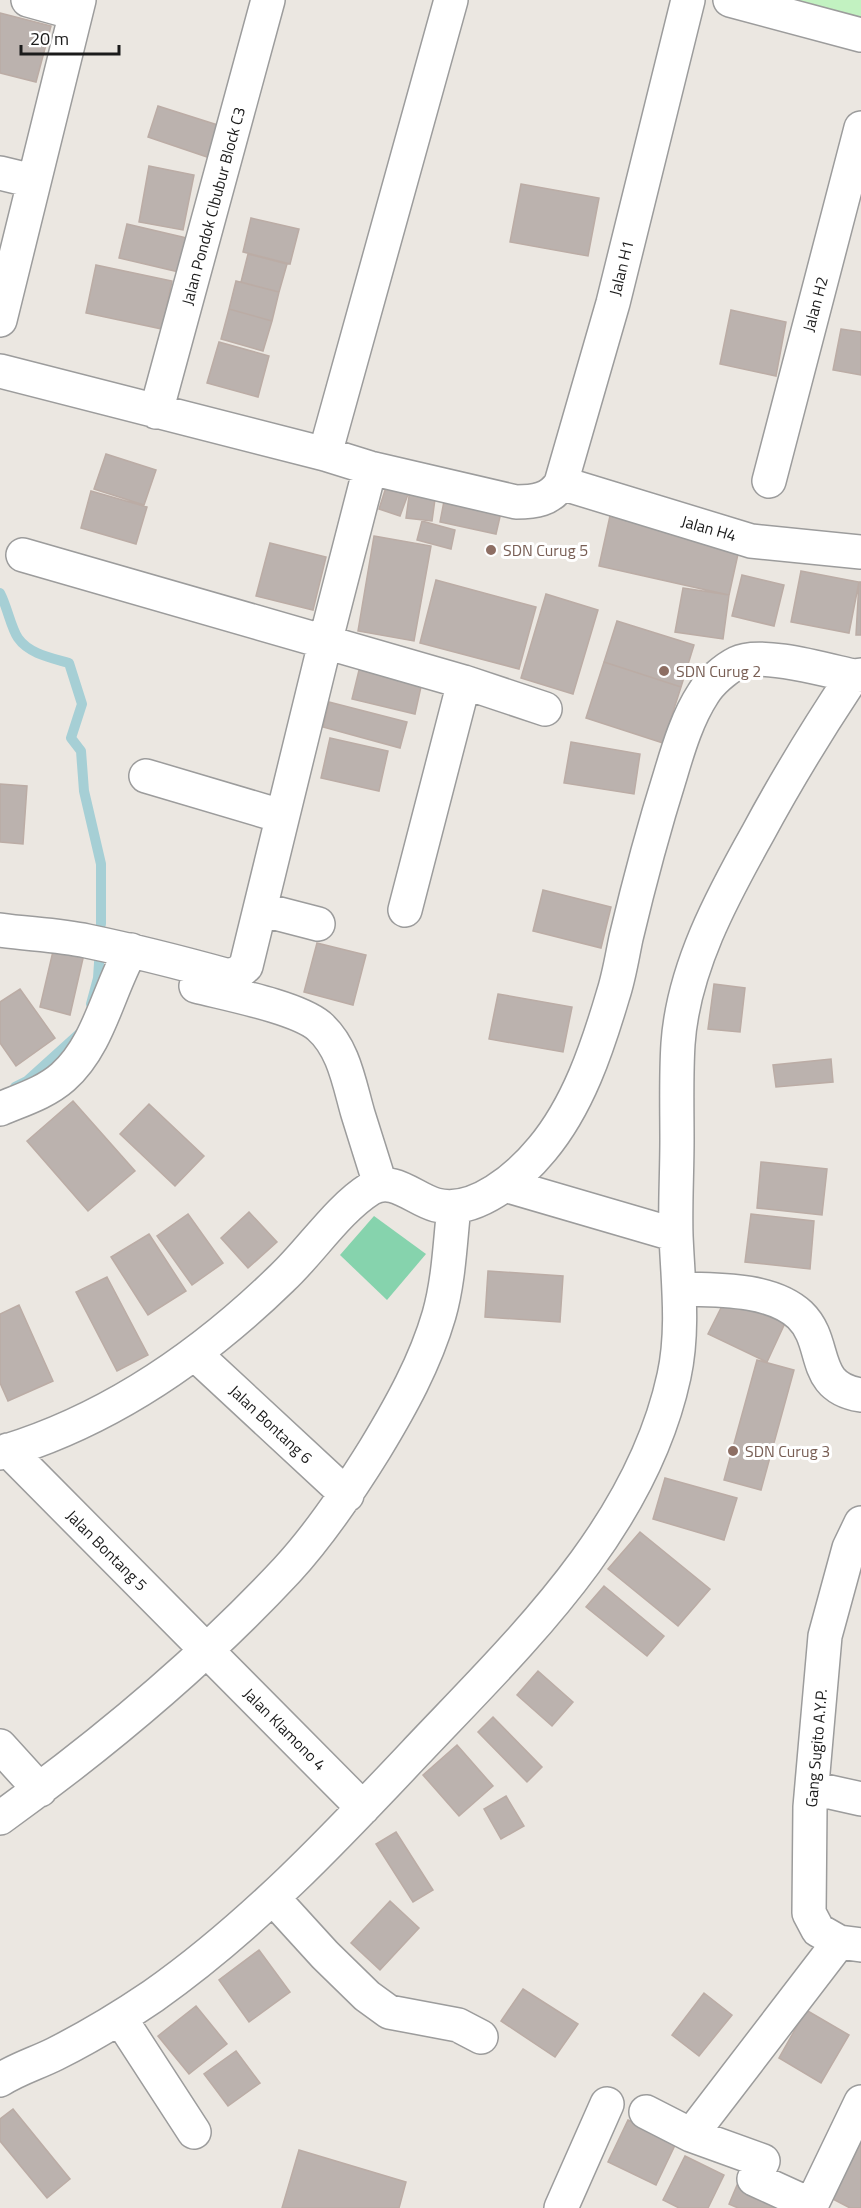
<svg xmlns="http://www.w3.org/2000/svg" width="861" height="2208" font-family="'Titillium Web',sans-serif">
<rect width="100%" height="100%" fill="#ebe7e1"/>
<!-- park -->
<path fill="#c2f2c1" d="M761 0H861V29Z"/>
<!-- pitch -->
<path fill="#86d3ad" d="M374 1216 426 1254 387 1300 340 1255Z"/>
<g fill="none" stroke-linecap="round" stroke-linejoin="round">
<!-- stream -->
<path stroke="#a6cfd5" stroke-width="10" d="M0 593C7 606 11 628 18 638 29 654 52 658 69 663L82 704 71 738 81 751 84 791 101 864V924
M91 1004 98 978 100 948
M15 1087 27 1081 79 1034"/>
</g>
<!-- building -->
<path fill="#bbb2ae" stroke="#bbaca5" stroke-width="1.5" d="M0 13 51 26 36 82 0 73Z
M158 106 221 126 210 158 148 137Z
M149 166 194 175 183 230 139 222Z
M521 184 599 198 588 256 510 242Z
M251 218 299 229 290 264 243 252Z
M127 224 187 238 179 272 119 258Z
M248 254 287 264 279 292 241 282Z
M96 265 172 281 162 329 86 313Z
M236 281 279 292 272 321 229 309Z
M229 309 272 321 263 351 221 339Z
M731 310 786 322 776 376 720 364Z
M841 329 861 332V375L833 370Z
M219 342 269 356 258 397 207 383Z
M106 454 156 470 144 505 94 489Z
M388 481 410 489 400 516 379 509Z
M410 489 436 492 432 521 406 518Z
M91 491 147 507 136 544 81 528Z
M445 496 502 508 496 534 440 522Z
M610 516 740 545 729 595 599 566Z
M422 521 455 530 451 549 417 540Z
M374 536 431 546 414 641 358 631Z
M270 543 326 557 313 610 256 596Z
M801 571 859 582 849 633 791 622Z
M742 575 784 585 774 626 732 616Z
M436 580 536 607 519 669 420 643Z
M859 582H861V635H856Z
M683 588 729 595 723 639 675 632Z
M546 594 598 610 573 694 521 678Z
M617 621 694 645 681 687 604 662Z
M362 658 424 673 415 714 352 699Z
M604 662 681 687 663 743 586 718Z
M329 702 407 722 400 748 323 727Z
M330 738 388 751 379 791 321 778Z
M571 742 640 754 634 794 564 783Z
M0 784 27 786 23 844 0 842Z
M543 890 611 907 601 948 533 931Z
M317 943 366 955 353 1005 304 992Z
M54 947 84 954 70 1015 40 1007Z
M714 984 745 988 740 1032 708 1029Z
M20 989 55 1038 16 1066 0 1043V1002Z
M498 994 572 1007 563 1052 489 1039Z
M831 1059 833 1082 776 1087 773 1065Z
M73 1101 135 1171 88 1211 27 1141Z
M149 1104 204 1156 175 1186 120 1134Z
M761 1162 827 1169 822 1215 757 1208Z
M249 1212 277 1242 248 1268 221 1238Z
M188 1214 223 1263 192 1285 157 1236Z
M751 1214 814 1221 810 1269 745 1262Z
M149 1234 186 1291 148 1315 111 1257Z
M488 1271 563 1276 560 1322 485 1317Z
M107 1277 148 1355 117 1371 76 1292Z
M727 1296 785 1323 767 1362 708 1334Z
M19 1305 53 1381 8 1401 0 1383V1314Z
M757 1360 794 1370 761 1490 724 1480Z
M665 1478 737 1498 724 1540 653 1519Z
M640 1532 710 1589 678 1626 608 1569Z
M604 1586 664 1636 647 1656 586 1607Z
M538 1671 573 1702 552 1726 517 1695Z
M493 1717 542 1767 527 1782 478 1732Z
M457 1745 493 1786 459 1816 423 1775Z
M506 1796 524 1826 501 1839 484 1809Z
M396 1832 433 1890 413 1902 376 1844Z
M390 1901 419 1928 380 1970 351 1943Z
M259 1950 290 1992 249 2022 219 1980Z
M523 1989 578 2024 555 2057 501 2021Z
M704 1993 732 2015 699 2056 672 2035Z
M196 2006 227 2044 189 2074 158 2036Z
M806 2010 849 2035 821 2083 779 2058Z
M236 2051 260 2083 228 2106 204 2074Z
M13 2109 70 2179 47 2198 0 2141V2119Z
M628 2120 676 2143 656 2185 608 2162Z
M861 2124V2208H850L825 2195Z
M299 2150 406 2182 399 2208H282Z
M685 2156 724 2175 708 2208H679L663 2200Z
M740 2178 796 2208H738L729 2204Z"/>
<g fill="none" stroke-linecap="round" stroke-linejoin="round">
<defs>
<path id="minor" d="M28 0 75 13
M730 0 861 35
M0 173 33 181
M0 320 79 0
M0 371 325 454 370 468 516 502C534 502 551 500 561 483L613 303 688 0
M156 412 268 0
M325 454 451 0
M769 481 861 128
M561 483 751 541 861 552
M23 555 464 682 545 709
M146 776 281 816
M260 909 318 924
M405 910 464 682
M0 930C28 934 59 935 87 941 135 951 182 963 229 976L239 972 246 966 325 643 370 468
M196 986C227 994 296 1007 319 1026 344 1048 349 1083 358 1114 365 1137 373 1161 380 1184
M0 1109C21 1100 45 1093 63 1077 99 1045 108 991 131 950
M505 1185 676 1235
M679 1289C716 1290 771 1288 800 1315 829 1343 809 1387 861 1395
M195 1354 347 1495
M8 1450 363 1808
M0 1453C108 1421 202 1356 282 1278 310 1252 338 1209 370 1189 393 1175 414 1199 436 1205 475 1215 519 1177 542 1149 578 1106 597 1049 613 995 619 977 622 957 626 938 639 883 654 827 671 773 679 746 688 717 703 694 710 682 725 669 737 663 760 651 826 670 853 676L861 675
M861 1523 849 1548 825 1636 810 1807 809 1913 818 1930 839 1942 861 1945
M0 1746 40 1790
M812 1788 861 1799
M0 1818C100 1746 203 1660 287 1570 321 1533 349 1491 375 1449 401 1406 425 1363 439 1315 449 1280 450 1242 454 1207
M273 1898 325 1955 367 1996 389 2012 458 2025 481 2037
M120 2018 194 2132
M0 2080C17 2069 37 2063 55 2054 89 2037 122 2017 153 1996 251 1927 334 1839 415 1753 519 1643 641 1529 674 1376 684 1330 678 1282 676 1236 675 1204 677 1172 677 1140 677 1108 676 1076 678 1044 683 969 722 897 758 833 787 779 819 727 853 676
M646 2112 691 2135 763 2161 754 2179 811 2205
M691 2135 839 1942
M561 2208 607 2104
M810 2208 861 2102"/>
</defs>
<!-- minor casing -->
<use href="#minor" stroke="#9c9c9c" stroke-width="36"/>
<!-- minor -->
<use href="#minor" stroke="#fff" stroke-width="33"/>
</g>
<!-- markers -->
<g fill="#8d6e63" stroke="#fff" stroke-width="2">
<circle cx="491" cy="550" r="6"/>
<circle cx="664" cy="671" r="6"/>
<circle cx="733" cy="1451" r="6"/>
</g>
<g text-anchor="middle" stroke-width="6" stroke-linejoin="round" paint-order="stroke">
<!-- street labels -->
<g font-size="16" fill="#1b1b1b" stroke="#fff">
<text transform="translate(213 206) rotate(-75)" y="6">Jalan Pondok Clbubur Block C3</text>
<text transform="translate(621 268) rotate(-76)" y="6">Jalan H1</text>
<text transform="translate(815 304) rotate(-75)" y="6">Jalan H2</text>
<text transform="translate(709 528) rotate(16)" y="6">Jalan H4</text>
<text transform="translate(271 1424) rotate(43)" y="6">Jalan Bontang 6</text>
<text transform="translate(107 1550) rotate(45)" y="6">Jalan Bontang 5</text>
<text transform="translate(285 1729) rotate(45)" y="6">Jalan Klamono 4</text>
<text transform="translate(816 1748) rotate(-85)" y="6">Gang Sugito A.Y.P.</text>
</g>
<!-- education labels -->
<g font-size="16" fill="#785e54" stroke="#fff" text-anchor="start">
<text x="503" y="556">SDN Curug 5</text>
<text x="676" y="677">SDN Curug 2</text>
<text x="745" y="1457">SDN Curug 3</text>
</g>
</g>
<!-- scale -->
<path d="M21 45v9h98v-9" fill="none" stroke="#1b1b1b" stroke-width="3"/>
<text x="30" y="45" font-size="18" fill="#1b1b1b" stroke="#ffffff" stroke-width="4.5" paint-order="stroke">20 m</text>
</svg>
